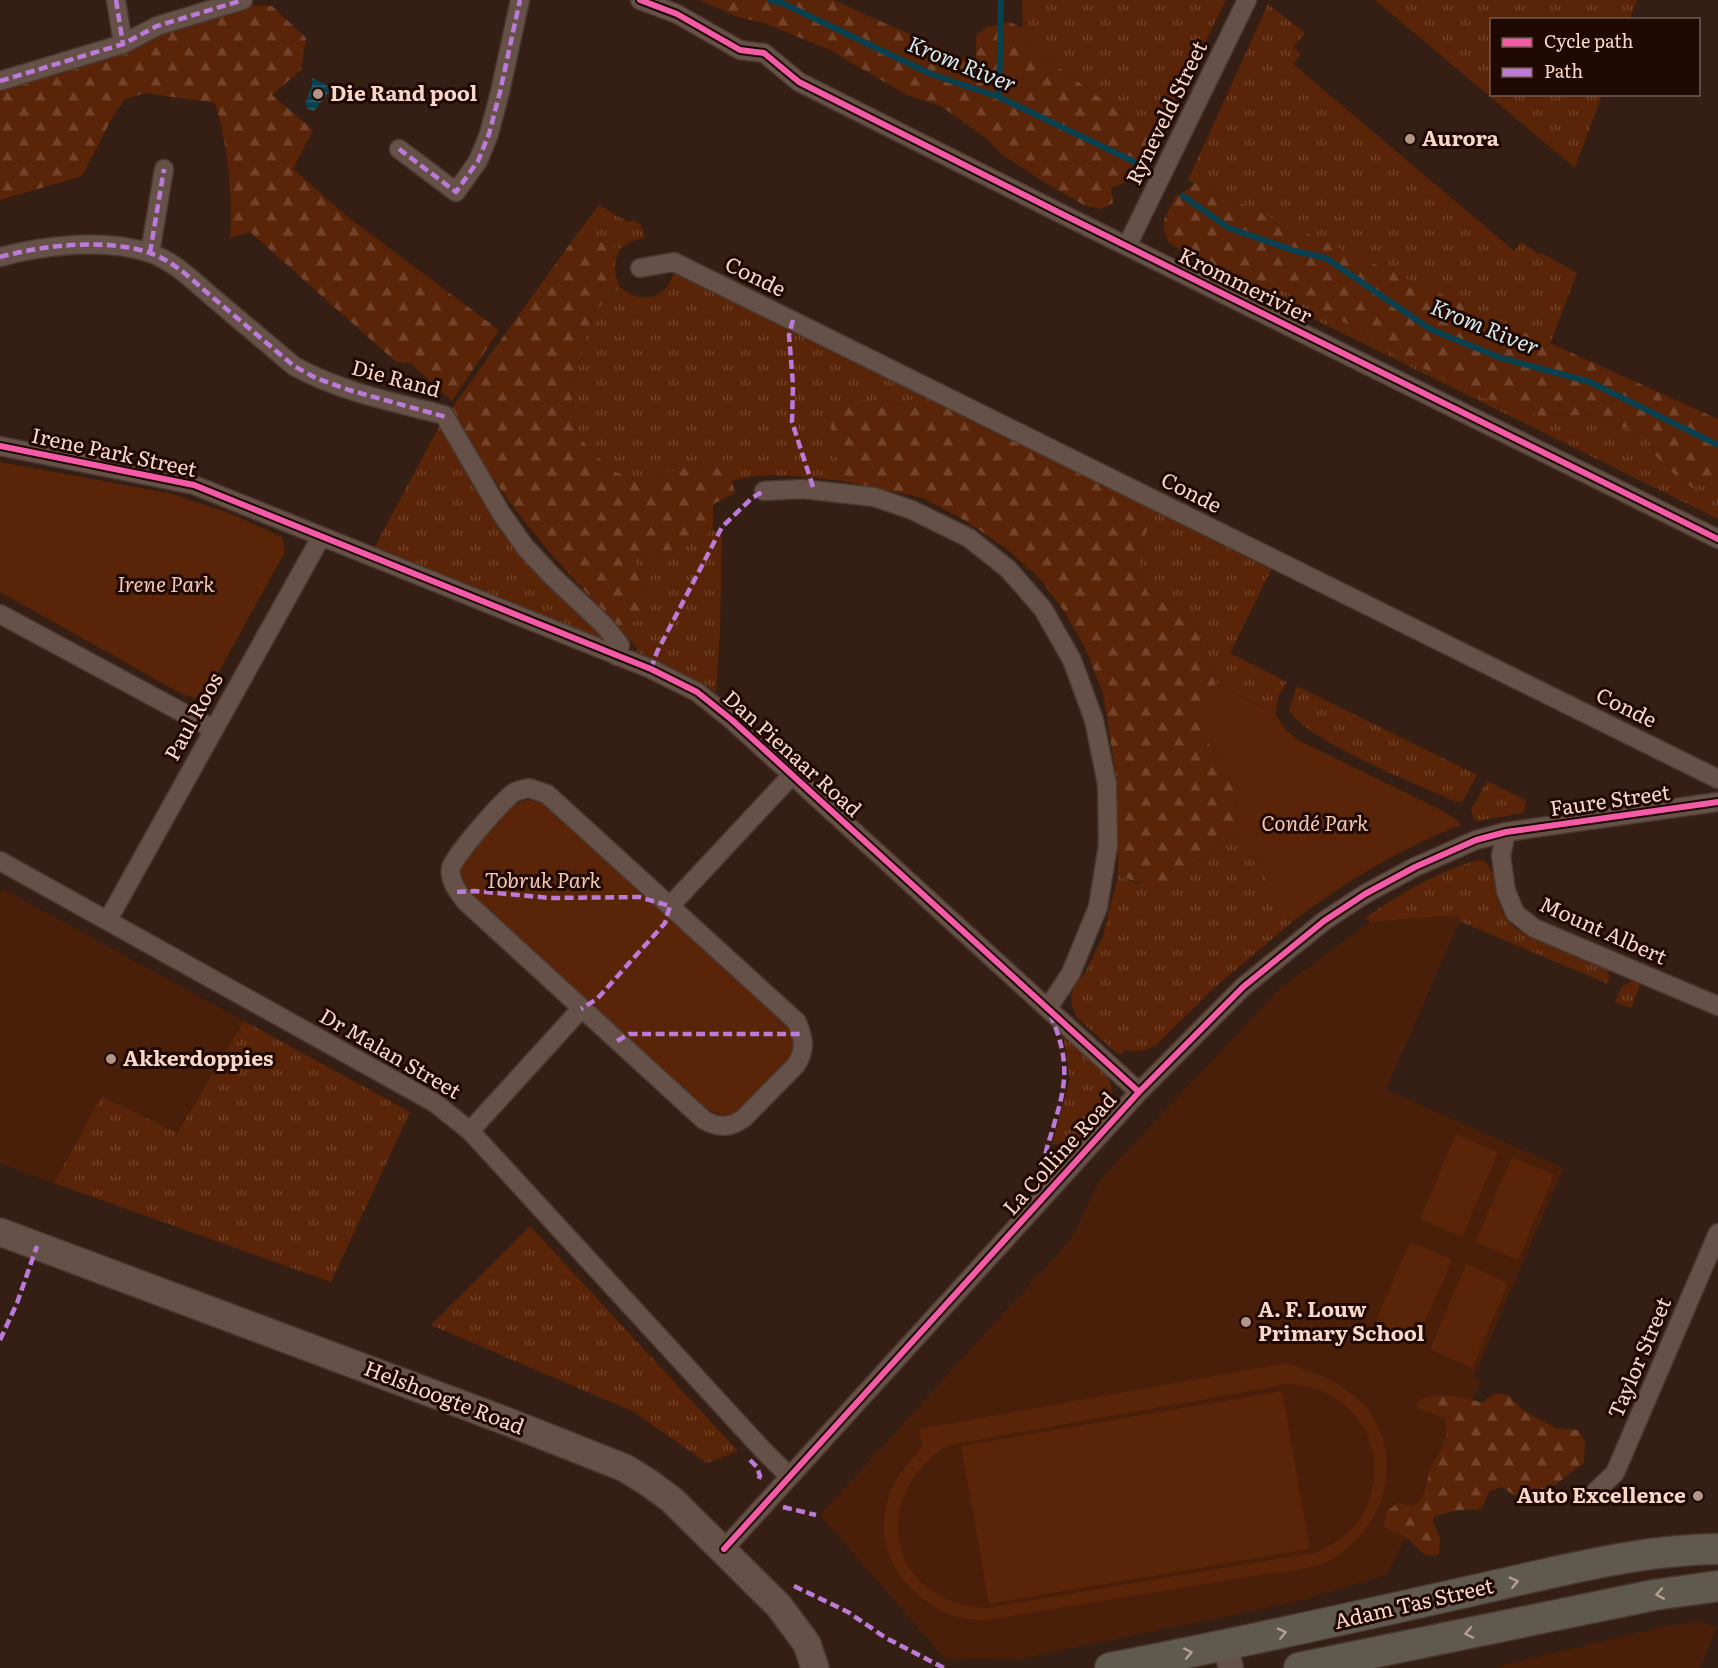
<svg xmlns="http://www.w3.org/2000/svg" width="1718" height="1668" font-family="Literata,serif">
<defs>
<pattern id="grass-tufts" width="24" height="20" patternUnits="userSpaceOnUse" patternTransform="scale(1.5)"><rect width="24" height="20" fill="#592407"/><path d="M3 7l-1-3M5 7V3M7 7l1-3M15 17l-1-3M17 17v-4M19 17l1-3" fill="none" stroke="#72432a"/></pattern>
<pattern id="forest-firs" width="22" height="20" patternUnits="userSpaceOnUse" patternTransform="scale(1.5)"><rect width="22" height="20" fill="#592407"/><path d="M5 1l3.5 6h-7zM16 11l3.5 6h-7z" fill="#72432a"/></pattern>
<pattern id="water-rules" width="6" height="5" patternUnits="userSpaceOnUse" patternTransform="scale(1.5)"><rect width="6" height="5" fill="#094151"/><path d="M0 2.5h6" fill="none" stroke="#2e5c69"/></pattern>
</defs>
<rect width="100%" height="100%" fill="#351e13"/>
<!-- built -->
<path fill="#491f09" d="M3 889 244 1021 176 1133 103 1096 54 1183 0 1164V894Z
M1462 915 1386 1090 1564 1168 1474 1376 1481 1382 1387 1575 1291 1603 1019 1659 946 1660 820 1515 1071 1239 1099 1181 1281 987 1370 922Z
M1700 1621 1715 1627 1714 1634 1700 1668H1499L1500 1666 1631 1634 1666 1626Z"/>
<!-- grass -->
<path fill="url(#grass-tufts)" d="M1022 0H1226L1157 140 1023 41Z
M1375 0H1637L1630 19 1492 20V94L1602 95 1575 168Z
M1268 4 1305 33 1293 47 1301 54 1293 64 1514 251 1522 242 1538 254 1542 253 1577 273 1550 344 1188 180Z
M599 205 628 222 633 220 640 224 645 238 631 241 620 249 577 234Z
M1169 243 1196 258 1275 287 1334 316 1399 356 1540 416 1598 415 1649 438 1653 453 1691 488 1718 477V519L1205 265Z
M674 272 924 396 896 404 847 398 835 455 843 481C807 478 767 470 732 481 729 478 726 472 723 470 707 457 658 475 641 481L610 470 575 433 571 390 594 312 620 287C641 305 666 300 674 272Z
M440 425 462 456 599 631 600 638 373 550Z
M1156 511 1272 568 1230 653 1287 682 1279 695 1275 714 1216 683 1204 658 1199 636 1177 610 1148 594 1138 561 1143 539Z
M713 530 722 537 720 632 716 692 695 679 638 656 637 648 618 626 647 618 643 592 634 556 667 551 692 543Z
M1297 686 1477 775 1463 801 1456 802C1418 784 1307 742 1289 710Z
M1487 781 1526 800 1524 813 1475 821 1471 811 1472 808Z
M1238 830 1292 922 1215 987 1155 1046C1144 1051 1136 1052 1124 1050L1123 1054H1118L1077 1018 1072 1006 1071 995 1075 985 1085 973 1103 936 1118 875 1137 884 1186 867 1202 859Z
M1479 860 1484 861C1508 885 1486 909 1521 932L1605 968 1609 975 1608 984 1459 921 1461 915 1370 922 1366 917C1401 894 1439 870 1479 860Z
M1632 981 1641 983 1631 1008 1615 1002 1622 987Z
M244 1021 410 1112 331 1282 54 1183 102 1096 177 1133Z
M1063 1034C1083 1052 1128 1079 1106 1110 1097 1123 1084 1134 1074 1145L1052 1144 1070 1079Z
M530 1226 738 1451 707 1463 634 1412 431 1325Z"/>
<!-- forest -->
<path fill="url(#forest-firs)" d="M699 0H833L976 64V35L987 27 1009 22 1023 28V41L1157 140 1150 157 1136 178 1111 188 1113 203 1101 209 1084 205 1044 182 1001 154 987 139 941 106 907 95 830 50 764 23 738 17Z
M219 4 272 6 306 38 301 70 272 95 313 130 293 169 349 218 499 330 452 401 410 363 396 362 250 232 230 238C233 192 228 147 215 103L145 93 125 99 111 120 82 176 0 200V80Z
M1195 183 1718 419V477L1692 488 1674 474 1653 453 1649 438 1598 415 1540 416 1473 394 1399 356 1334 316 1275 287 1196 258 1169 243 1164 230V220L1175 197 1187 190Z
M577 234 620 249C613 263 613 272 620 287L594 312 571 390 575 433 610 470 640 481C658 475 705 458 722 469 730 474 733 484 735 493L713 504V530L692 543 667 551 634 556 643 592 647 618 618 626C573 579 527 530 491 475 477 454 465 430 452 408Z
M924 396 1156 511 1143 539 1138 561 1148 594 1177 610 1199 636 1204 658 1216 683 1207 705 1197 721 1233 787 1238 830 1202 859 1186 867 1183 880C1157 886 1143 886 1118 875V788L1103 693 1085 648 1064 611 1040 579 1007 549 966 521 923 498 843 481 835 455 830 413 847 398 896 404Z
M1495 1393 1508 1395 1524 1411 1556 1428 1577 1430 1585 1440 1584 1463C1564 1474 1540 1508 1514 1495 1510 1493 1506 1489 1502 1487L1489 1491 1483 1507C1474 1512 1472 1509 1463 1510 1455 1510 1441 1514 1433 1518V1523L1440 1537 1439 1554C1423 1561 1418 1547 1406 1538 1399 1533 1393 1533 1384 1527L1386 1512 1398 1503 1413 1506C1416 1504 1419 1502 1420 1500 1427 1491 1427 1478 1431 1468 1437 1455 1451 1438 1446 1423 1443 1413 1425 1413 1417 1408V1402C1435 1390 1463 1396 1482 1403Z"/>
<!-- park -->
<path fill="#592407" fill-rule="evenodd" d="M0 462 169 493 229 513 282 537 285 552 206 695 198 699 180 693 0 592Z
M1216 683 1275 714 1286 730 1296 739 1441 810 1456 819 1461 825C1400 848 1344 883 1292 922L1238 830 1233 787 1197 721 1207 705Z
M527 800 540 801 790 1027 795 1043 790 1057 737 1114C725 1116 718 1115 707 1109L468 892 460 875 463 861 515 804Z
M1456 1134 1498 1152 1462 1237 1420 1219Z
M1512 1157 1554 1175 1518 1260 1475 1242Z
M1410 1242 1452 1260 1415 1345 1373 1327Z
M1466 1264 1508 1283 1472 1368 1430 1349Z
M1286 1363C1313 1372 1342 1382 1362 1403 1408 1452 1386 1532 1328 1561 1310 1570 1290 1571 1271 1573L981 1621C970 1619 956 1618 946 1613 892 1587 867 1535 896 1480 903 1468 913 1458 922 1447L919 1429ZM1288 1384C1367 1388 1403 1473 1349 1532 1341 1540 1328 1546 1318 1552L986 1608C966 1607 951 1602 934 1592 875 1553 894 1477 949 1445Z
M1282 1391 1310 1549 989 1604 961 1446Z"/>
<!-- water -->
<path fill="url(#water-rules)" d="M312 78 325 84 330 90 314 111 308 109 305 104 312 85Z"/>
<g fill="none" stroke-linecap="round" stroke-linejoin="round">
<!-- stream -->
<path stroke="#094151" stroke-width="6" d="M770 0 782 3 931 74 999 97 1139 164
M999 97 1001 0
M1183 196 1229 228 1295 251 1326 258 1430 329 1501 358 1590 382 1718 445"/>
<defs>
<path id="minor" d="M116 0 123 44
M640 0 677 14 740 50 764 53 799 82 1064 215 1718 539
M0 81 123 44 157 26 243 0
M399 149 456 192 478 161 489 134 500 92 520 0
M1127 246 1247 0
M150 253 164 169
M0 257C44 245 106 238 150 253 176 262 196 284 217 301 243 323 269 345 294 366 341 392 393 402 444 415L501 513 525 547 552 576 604 625 620 645 617 656
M640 268 674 262 1718 779
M0 446 194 485 651 669 697 692 732 720 1139 1092
M764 491 803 489 874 497 912 510 969 538 1008 569 1043 609 1072 660 1094 720 1107 784 1108 845 1098 907 1071 973 1048 1008
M0 614 213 729
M529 788 547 794 797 1022C804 1039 806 1050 796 1065L744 1118C730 1128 719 1128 704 1120L466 902C458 892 449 881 451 868 453 857 506 796 515 792 519 790 525 789 529 788Z
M1506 832 1501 856 1506 891 1515 913 1534 928 1718 1006
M0 861 435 1103 470 1131 762 1449 789 1476
M670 906 792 775
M108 920 321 537
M470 1131 581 1009
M1593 1494 1615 1473 1718 1233
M724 1549 1139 1092 1243 987 1324 921 1365 894 1415 867 1476 840 1506 832 1718 802"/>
<path id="tertiary" d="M1225 1646 1231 1668"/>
<path id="secondary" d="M0 1232 506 1421 625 1468 649 1483 672 1500 779 1606 807 1644 815 1668"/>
<path id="primary" d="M1110 1668C1231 1645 1351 1618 1471 1591 1552 1573 1635 1550 1718 1549
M1299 1668 1654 1595 1718 1586"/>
</defs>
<!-- minor casing -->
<use href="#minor" stroke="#4a3830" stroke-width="21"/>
<!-- tertiary casing -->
<use href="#tertiary" stroke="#4a3830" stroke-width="27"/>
<!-- secondary casing -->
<use href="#secondary" stroke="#4a3830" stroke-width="30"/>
<!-- primary casing -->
<use href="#primary" stroke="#4a3830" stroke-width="33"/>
<!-- minor -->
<use href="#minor" stroke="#655148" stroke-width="18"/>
<!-- tertiary -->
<use href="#tertiary" stroke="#655148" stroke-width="24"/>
<!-- secondary -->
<use href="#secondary" stroke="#655148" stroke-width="27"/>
<!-- primary -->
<use href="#primary" stroke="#605a4e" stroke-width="30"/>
<!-- quiet -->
<path stroke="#bd7bd9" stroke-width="4.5" stroke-dasharray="9 4.5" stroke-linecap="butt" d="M116 0 123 44
M0 81 123 44 157 26 243 0
M399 149 456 192 478 161 489 134 500 92 520 0
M150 253 164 169
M0 257C44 245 106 238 150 253 176 262 196 284 217 301 243 323 269 345 294 366L316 378 349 390 446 417
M793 320 789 335 793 385 792 422 814 490
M651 669 657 652 722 527 752 498 764 491
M457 892 475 891 550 898 639 897 670 906 665 923 597 999 581 1009
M617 1041 629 1034H802
M1044 1167C1044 1151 1051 1137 1055 1121 1068 1079 1068 1057 1051 1016
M0 1340 17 1303 37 1246
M750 1460 757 1467 760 1476 757 1483
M783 1507 816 1515
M794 1586 848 1612 886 1638 944 1668"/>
<defs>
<path id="cycleway" d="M640 0 677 14 740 50 764 53 799 82 1064 215 1718 539
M0 446 194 485 651 669 697 692 732 720 1139 1092
M724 1549 1139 1092 1243 987 1324 921 1365 894 1415 867 1476 840 1506 832 1718 802"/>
</defs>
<!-- cycleway casing -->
<use href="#cycleway" stroke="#1f0902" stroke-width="10"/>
<!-- cycleway -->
<use href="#cycleway" stroke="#f35aa7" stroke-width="6"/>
</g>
<!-- one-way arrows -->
<defs><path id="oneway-chevron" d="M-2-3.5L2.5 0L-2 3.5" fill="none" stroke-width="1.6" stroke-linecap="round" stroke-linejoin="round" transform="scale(1.5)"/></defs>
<g stroke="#b49f91">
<use href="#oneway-chevron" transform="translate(1514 1582) rotate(-13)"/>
<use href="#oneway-chevron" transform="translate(1660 1594) rotate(170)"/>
<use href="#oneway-chevron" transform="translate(1282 1633) rotate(-13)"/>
<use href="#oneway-chevron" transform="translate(1469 1633) rotate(169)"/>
<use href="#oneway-chevron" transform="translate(1188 1653) rotate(-11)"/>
</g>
<!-- markers -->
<g fill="#b49689" stroke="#1f0902" stroke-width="2">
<circle cx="318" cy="94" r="6"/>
<circle cx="1410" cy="139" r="6"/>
<circle cx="111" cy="1059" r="6"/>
<circle cx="1246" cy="1322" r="6"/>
<circle cx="1698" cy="1496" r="6"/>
</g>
<g text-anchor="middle" stroke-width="6" stroke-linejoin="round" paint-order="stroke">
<!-- poi labels -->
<g font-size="21" font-weight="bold" fill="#f8d7c8" stroke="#1f0902" text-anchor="start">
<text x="330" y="101">Die Rand pool</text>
<text x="1422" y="146">Aurora</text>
<text x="123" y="1066">Akkerdoppies</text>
<text x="1258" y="1317">A. F. Louw<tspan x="1258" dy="24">Primary School</tspan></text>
<text x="1686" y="1503" text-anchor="end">Auto Excellence</text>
</g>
<!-- street labels -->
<g font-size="21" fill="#f8d7c8" stroke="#1f0902">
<text transform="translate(1167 113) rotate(-64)" y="7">Ryneveld Street</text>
<text transform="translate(755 277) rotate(26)" y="7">Conde</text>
<text transform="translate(1245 286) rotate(26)" y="7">Krommerivier</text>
<text transform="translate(396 379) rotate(15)" y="7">Die Rand</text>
<text transform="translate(114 453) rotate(12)" y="7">Irene Park Street</text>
<text transform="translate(1191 493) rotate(27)" y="7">Conde</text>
<text transform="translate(1626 708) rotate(26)" y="7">Conde</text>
<text transform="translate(194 717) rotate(-61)" y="7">Paul Roos</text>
<text transform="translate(792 754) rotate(42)" y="7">Dan Pienaar Road</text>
<text transform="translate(1610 801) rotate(-8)" y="7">Faure Street</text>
<text transform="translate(1603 931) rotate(24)" y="7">Mount Albert</text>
<text transform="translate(390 1054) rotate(30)" y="7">Dr Malan Street</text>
<text transform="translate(1060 1154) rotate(-48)" y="7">La Colline Road</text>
<text transform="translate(1640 1358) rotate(-67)" y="7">Taylor Street</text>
<text transform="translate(444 1398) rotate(21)" y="7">Helshoogte Road</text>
<text transform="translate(1414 1604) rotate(-13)" y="7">Adam Tas Street</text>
</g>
<!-- park labels -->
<g font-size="21" font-style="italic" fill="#f2c7b4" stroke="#1f0902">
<text x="166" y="592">Irene Park</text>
<text x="1315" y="831">Condé Park</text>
<text x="543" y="888">Tobruk Park</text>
</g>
<!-- water labels -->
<g font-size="22" font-style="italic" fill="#d1e9f2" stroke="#1f0902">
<text transform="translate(962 64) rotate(22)" y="8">Krom River</text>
<text transform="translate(1485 327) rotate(22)" y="8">Krom River</text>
</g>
</g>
<!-- legend -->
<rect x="1490" y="18" width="210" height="78" fill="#1f0902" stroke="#765b51" stroke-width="1.5"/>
<rect x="1502" y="38" width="30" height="9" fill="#f35aa7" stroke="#765b51" stroke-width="1.5"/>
<text x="1544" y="48" font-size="18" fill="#f8d7c8">Cycle path</text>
<rect x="1502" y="68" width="30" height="9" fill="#bd7bd9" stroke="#765b51" stroke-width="1.5"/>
<text x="1544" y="78" font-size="18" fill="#f8d7c8">Path</text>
</svg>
